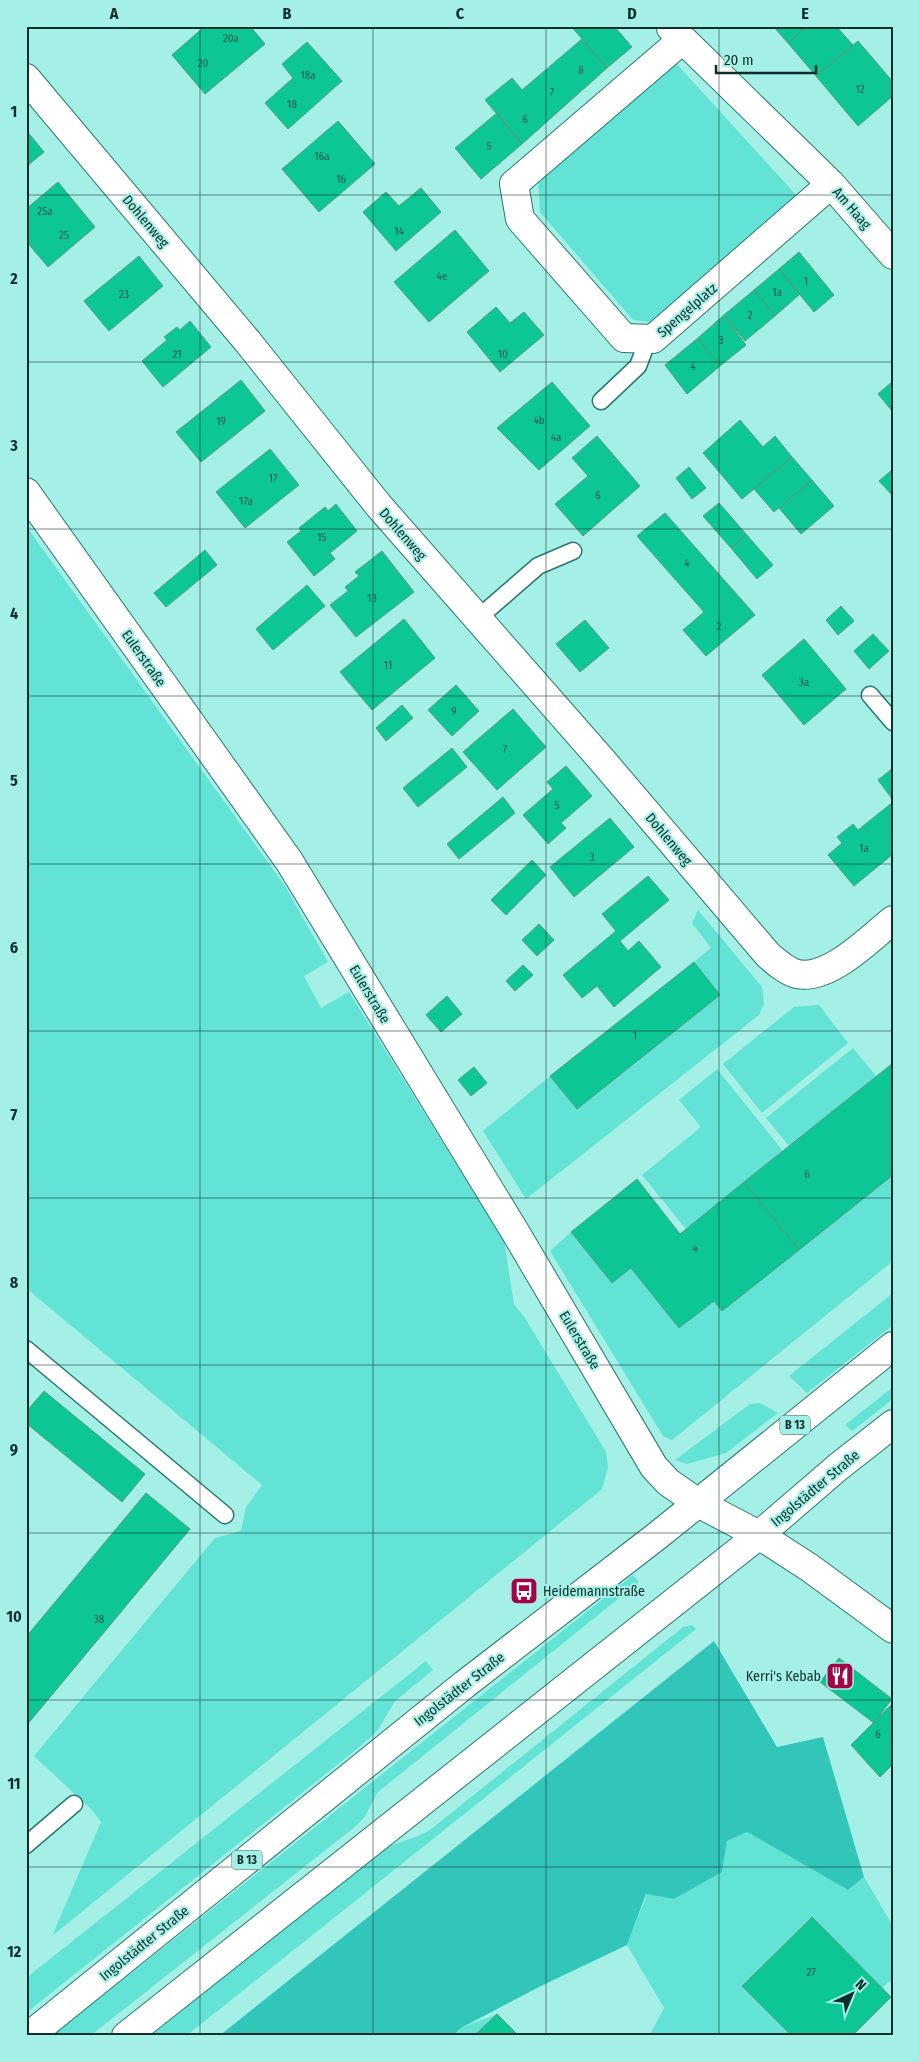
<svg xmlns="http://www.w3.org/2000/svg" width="919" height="2062" font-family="'Fira Sans Condensed',sans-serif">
<rect width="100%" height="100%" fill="#a4f0e7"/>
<!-- green -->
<path fill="#63e2d6" d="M675 62 798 197 658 323 633 320 540 212 538 179Z
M26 526 285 886 328 962 304 976 321 1008 349 992 504 1241 514 1304 525 1318 606 1452 608 1467 602 1489 52 1936 101 1822 92 1810 34 1756 215 1538 241 1531 246 1507 262 1485 26 1288Z
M698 910 762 987 764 1004 759 1015 526 1199 483 1131 550 1076 577 1108 719 995 694 962 711 948 692 923Z
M819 1005 848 1043 762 1113 723 1064 794 1007Z
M853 1048 876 1076 789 1146 766 1118Z
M717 1069 783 1151 686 1229 642 1175 701 1127 679 1100Z
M893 1175V1261L672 1440 663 1436 550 1251 571 1232 612 1283 631 1268 680 1328 714 1301 722 1310Z
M893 1293V1325L807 1393 789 1376Z
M893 1387V1399L852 1431 845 1425Z
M760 1403 778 1413 726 1453 687 1464 675 1460 750 1404Z
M633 1575 639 1582 378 1792 364 1818 356 1826 90 2036H52Z
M692 1625 696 1629 186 2036H151L374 1856 392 1845 418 1836 430 1830 683 1627Z
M426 1661 433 1670 395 1701 378 1730 362 1745 26 2013V1978Z
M747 1832 848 1890 864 1877 893 1926V1985L889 1981 882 1989 811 1917 742 1985 792 2036H649L664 2008 627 1945 647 1894 674 1899 722 1872 727 1841Z
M497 2014 474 2036H452L461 2028Z"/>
<!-- forest -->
<path fill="#32c6ba" d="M714 1641 777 1747 823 1737 864 1877 848 1890 747 1832 727 1841 722 1872 674 1899 646 1894 627 1945 543 1985 461 2028 452 2036H219Z"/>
<!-- building -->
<path fill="#0cc795" stroke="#5a9980" d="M205 26H250L265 44 205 94 172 55Z
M571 26H614L632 47 607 68Z
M773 26H807L788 43Z
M807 26H836L853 45 816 76 788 43Z
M582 39 607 68 522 144 485 100 512 78 522 90Z
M858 41 893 82V96L858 126 816 76Z
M307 42 342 81 288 129 265 103 293 78 282 64Z
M497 113 522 144 481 179 455 148Z
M338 121 375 164 319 212 282 169Z
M26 130 44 152 26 167Z
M58 182 95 227 48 267 26 241V209Z
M421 188 441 212 396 251 363 212 386 192 399 206Z
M455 230 489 271 429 322 394 282Z
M799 252 834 295 814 312 779 269Z
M139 256 163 286 109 331 84 301Z
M779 269 800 294 775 316 754 290Z
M754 290 775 316 745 341 724 315Z
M496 307 510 323 524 312 544 335 500 372 467 332Z
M724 315 746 345 720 366 698 338Z
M190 321 211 347 163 387 142 361 167 340 164 337 177 327 180 330Z
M698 338 720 366 687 394 665 365Z
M241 380 265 411 201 462 176 432Z
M893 381V412L878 394Z
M552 382 590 426 539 470 497 428Z
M740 420 763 447 775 436 792 457 742 499 703 453Z
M597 436 640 486 583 536 555 504 588 476 572 458Z
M270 449 299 485 245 528 216 492Z
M792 457 812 480 774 512 754 489Z
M689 467 706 488 692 499 676 478Z
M893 469V496L879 481Z
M812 480 834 506 801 534 779 508Z
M719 503 746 534 731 548 703 516Z
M336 504 357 531 330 553 335 559 314 576 287 542 301 531 299 528 325 507 328 511Z
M665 513 755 615 706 656 683 630 704 612 637 536Z
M746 534 773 565 757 579 731 548Z
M205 550 217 565 166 607 154 593Z
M382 551 414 592 356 637 330 605 348 591 345 587 359 576 355 572Z
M307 585 325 606 273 650 256 629Z
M841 606 854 621 838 635 826 620Z
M404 619 435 658 372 710 340 672Z
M585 620 609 648 580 672 556 644Z
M873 634 889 651 869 669 854 651Z
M804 639 846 689 804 725 762 675Z
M456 685 479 711 452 736 428 710Z
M402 705 413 718 386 741 376 728Z
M513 709 546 747 497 790 463 752Z
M452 748 467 767 418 807 403 788Z
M566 766 592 796 561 823 566 828 548 844 523 815 553 789 547 782Z
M893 768V800L878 780Z
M503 797 515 813 459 859 447 844Z
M893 802V854L854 886 828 855 842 843 837 837 853 824 858 830Z
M610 818 634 847 574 897 550 867Z
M532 860 546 875 506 915 491 900Z
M648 876 669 900 620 941 628 951 639 941 661 967 614 1007 597 986 582 998 563 975 616 931 602 914Z
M539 924 554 940 537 956 522 940Z
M694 962 720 995 577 1109 550 1076Z
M523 965 533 975 515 991 506 981Z
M447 996 462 1014 441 1032 426 1015Z
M893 1063V1175L799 1250 744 1182Z
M474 1067 487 1083 471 1096 458 1080Z
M637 1179 680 1234 744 1182 799 1250 722 1311 714 1301 679 1328 631 1268 612 1283 571 1232Z
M44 1391 145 1474 122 1502 26 1423V1412Z
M146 1493 190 1529 26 1726V1637Z
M839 1658 892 1699 874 1723 820 1682Z
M893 1703V1764L880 1777 851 1745Z
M812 1917 891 1997 852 2036H792L742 1986Z
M497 2014 519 2036H474Z"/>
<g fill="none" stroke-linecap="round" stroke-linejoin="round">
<defs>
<path id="service" d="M601 401 638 366 643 353 640 339
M477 619 538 566 573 551
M870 695 893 722
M26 1349 225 1515
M26 1845 74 1804"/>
<path id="minor" d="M671 28 831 184 893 255
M682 40 514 184 520 219 624 338 653 339 831 184
M26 78 248 342 379 506 601 759 768 955C777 963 786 971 797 974 829 981 870 938 893 920
M26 492 289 861 514 1230 654 1467 668 1482 698 1503"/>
<path id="secondary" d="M698 1503 759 1535 810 1568 893 1629"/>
<path id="primary" d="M29 2036 465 1684 657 1536 893 1346
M126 2036 759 1535 838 1467 893 1424"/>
</defs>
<!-- service casing -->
<use href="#service" stroke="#297770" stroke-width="19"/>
<!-- minor casing -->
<use href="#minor" stroke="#297770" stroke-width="30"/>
<!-- secondary casing -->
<use href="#secondary" stroke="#297770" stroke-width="30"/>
<!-- primary casing -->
<use href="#primary" stroke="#297770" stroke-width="30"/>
<!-- service -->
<use href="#service" stroke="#fff" stroke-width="16"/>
<!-- minor -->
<use href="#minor" stroke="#fff" stroke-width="28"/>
<!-- secondary -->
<use href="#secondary" stroke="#fff" stroke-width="28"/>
<!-- primary -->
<use href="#primary" stroke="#fff" stroke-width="28"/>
</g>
<!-- grid -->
<path fill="none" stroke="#0f2f2c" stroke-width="1" stroke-opacity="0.55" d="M200 26V2036M373 26V2036M546 26V2036M719 26V2036M26 195H893M26 362H893M26 529H893M26 696H893M26 864H893M26 1031H893M26 1198H893M26 1365H893M26 1533H893M26 1700H893M26 1867H893"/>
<!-- icons -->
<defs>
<symbol id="bus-square" viewBox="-11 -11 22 22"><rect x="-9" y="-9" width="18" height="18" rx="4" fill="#a00346" stroke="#a4f0e7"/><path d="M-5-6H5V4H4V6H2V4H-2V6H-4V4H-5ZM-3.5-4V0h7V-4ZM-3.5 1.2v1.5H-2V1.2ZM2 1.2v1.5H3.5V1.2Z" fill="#fff"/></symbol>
<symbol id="restaurant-square" viewBox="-11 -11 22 22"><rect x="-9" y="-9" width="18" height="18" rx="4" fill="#a00346" stroke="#a4f0e7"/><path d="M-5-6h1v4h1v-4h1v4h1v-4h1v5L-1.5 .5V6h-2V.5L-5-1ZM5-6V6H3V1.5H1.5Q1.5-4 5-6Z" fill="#fff"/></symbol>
</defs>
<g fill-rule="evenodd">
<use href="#bus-square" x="508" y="1575" width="32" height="32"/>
<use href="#restaurant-square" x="824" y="1660" width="32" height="32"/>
</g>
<g text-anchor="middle" stroke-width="4" stroke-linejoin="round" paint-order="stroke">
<!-- number labels -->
<g font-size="11" fill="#0e5546">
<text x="231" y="42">20a</text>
<text x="203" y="67">20</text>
<text x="581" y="74">8</text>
<text x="308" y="79">18a</text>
<text x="860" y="93">12</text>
<text x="552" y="96">7</text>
<text x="292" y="108">18</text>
<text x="525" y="123">6</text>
<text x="489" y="150">5</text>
<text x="322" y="160">16a</text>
<text x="341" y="183">16</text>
<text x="45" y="215">25a</text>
<text x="399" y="235">14</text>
<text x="64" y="239">25</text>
<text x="442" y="280">4e</text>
<text x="806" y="285">1</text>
<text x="777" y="296">1a</text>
<text x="124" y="298">23</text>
<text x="750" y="319">2</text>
<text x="721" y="344">3</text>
<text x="177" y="358">21</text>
<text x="503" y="358">10</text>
<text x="693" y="370">4</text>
<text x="539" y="424">4b</text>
<text x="221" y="425">19</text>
<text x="556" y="441">4a</text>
<text x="273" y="482">17</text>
<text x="598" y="499">6</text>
<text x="246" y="505">17a</text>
<text x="322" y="541">15</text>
<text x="687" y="567">4</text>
<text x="372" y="602">13</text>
<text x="719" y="630">2</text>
<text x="388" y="669">11</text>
<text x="804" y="686">3a</text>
<text x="454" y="715">9</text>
<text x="505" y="753">7</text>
<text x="557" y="809">5</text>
<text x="864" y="852">1a</text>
<text x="592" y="861">3</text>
<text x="635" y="1039">1</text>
<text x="807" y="1178">6</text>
<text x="695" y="1252">4</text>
<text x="99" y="1623">38</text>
<text x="878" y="1738">6</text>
<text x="811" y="1976">27</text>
</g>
<!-- shield labels -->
<g fill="#a4f0e7" stroke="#3c6964" stroke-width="1">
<rect x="780" y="1415.5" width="30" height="19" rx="4"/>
<rect x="232" y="1850.5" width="30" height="19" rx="4"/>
</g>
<g font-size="12" font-weight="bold" fill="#0f2f2c">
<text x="795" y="1429">B 13</text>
<text x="247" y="1864">B 13</text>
</g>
<!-- street labels -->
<g font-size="14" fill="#0f2f2c" stroke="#a4f0e7">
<text transform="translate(852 208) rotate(49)" y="5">Am Haag</text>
<text transform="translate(146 221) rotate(50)" y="5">Dohlenweg</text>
<text transform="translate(687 310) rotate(-41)" y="5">Spengelplatz</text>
<text transform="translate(403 534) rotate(49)" y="5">Dohlenweg</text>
<text transform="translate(144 658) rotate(55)" y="5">Eulerstraße</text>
<text transform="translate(669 839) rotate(50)" y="5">Dohlenweg</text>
<text transform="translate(370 994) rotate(59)" y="5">Eulerstraße</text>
<text transform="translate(580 1340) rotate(59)" y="5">Eulerstraße</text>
<text transform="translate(815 1488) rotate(-40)" y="5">Ingolstädter Straße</text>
<text transform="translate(459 1689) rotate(-38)" y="5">Ingolstädter Straße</text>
<text transform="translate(144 1943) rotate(-39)" y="5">Ingolstädter Straße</text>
</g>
<!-- poi labels -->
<g font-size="14" fill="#0f2f2c" stroke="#a4f0e7" text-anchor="start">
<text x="543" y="1596">Heidemannstraße</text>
<text x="821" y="1681" text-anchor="end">Kerri's Kebab</text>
</g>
</g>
<!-- border -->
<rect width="919" height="2062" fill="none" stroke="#a4f0e7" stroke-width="55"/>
<!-- north arrow -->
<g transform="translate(852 1994) rotate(44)" stroke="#a4f0e7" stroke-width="4" paint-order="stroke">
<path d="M0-4L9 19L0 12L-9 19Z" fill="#0f2f2c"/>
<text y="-8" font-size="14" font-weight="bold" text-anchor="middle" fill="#0f2f2c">N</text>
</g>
<!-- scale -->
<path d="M716 65v8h100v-8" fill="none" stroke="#0f2f2c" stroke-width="2.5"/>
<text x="724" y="65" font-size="15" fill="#0f2f2c" stroke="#a4f0e7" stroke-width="4" paint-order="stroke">20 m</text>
<rect x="28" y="28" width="864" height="2006" fill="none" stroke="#0f2f2c" stroke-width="2"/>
<g font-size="16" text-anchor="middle" font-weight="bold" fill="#0f2f2c">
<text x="114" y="19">A</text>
<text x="287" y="19">B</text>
<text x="460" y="19">C</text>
<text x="632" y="19">D</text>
<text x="805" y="19">E</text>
<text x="14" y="117">1</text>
<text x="14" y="284">2</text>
<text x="14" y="451">3</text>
<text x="14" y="619">4</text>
<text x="14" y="786">5</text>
<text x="14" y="953">6</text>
<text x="14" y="1120">7</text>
<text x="14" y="1288">8</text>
<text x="14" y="1455">9</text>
<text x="14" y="1622">10</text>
<text x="14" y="1789">11</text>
<text x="14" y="1957">12</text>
</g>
</svg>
